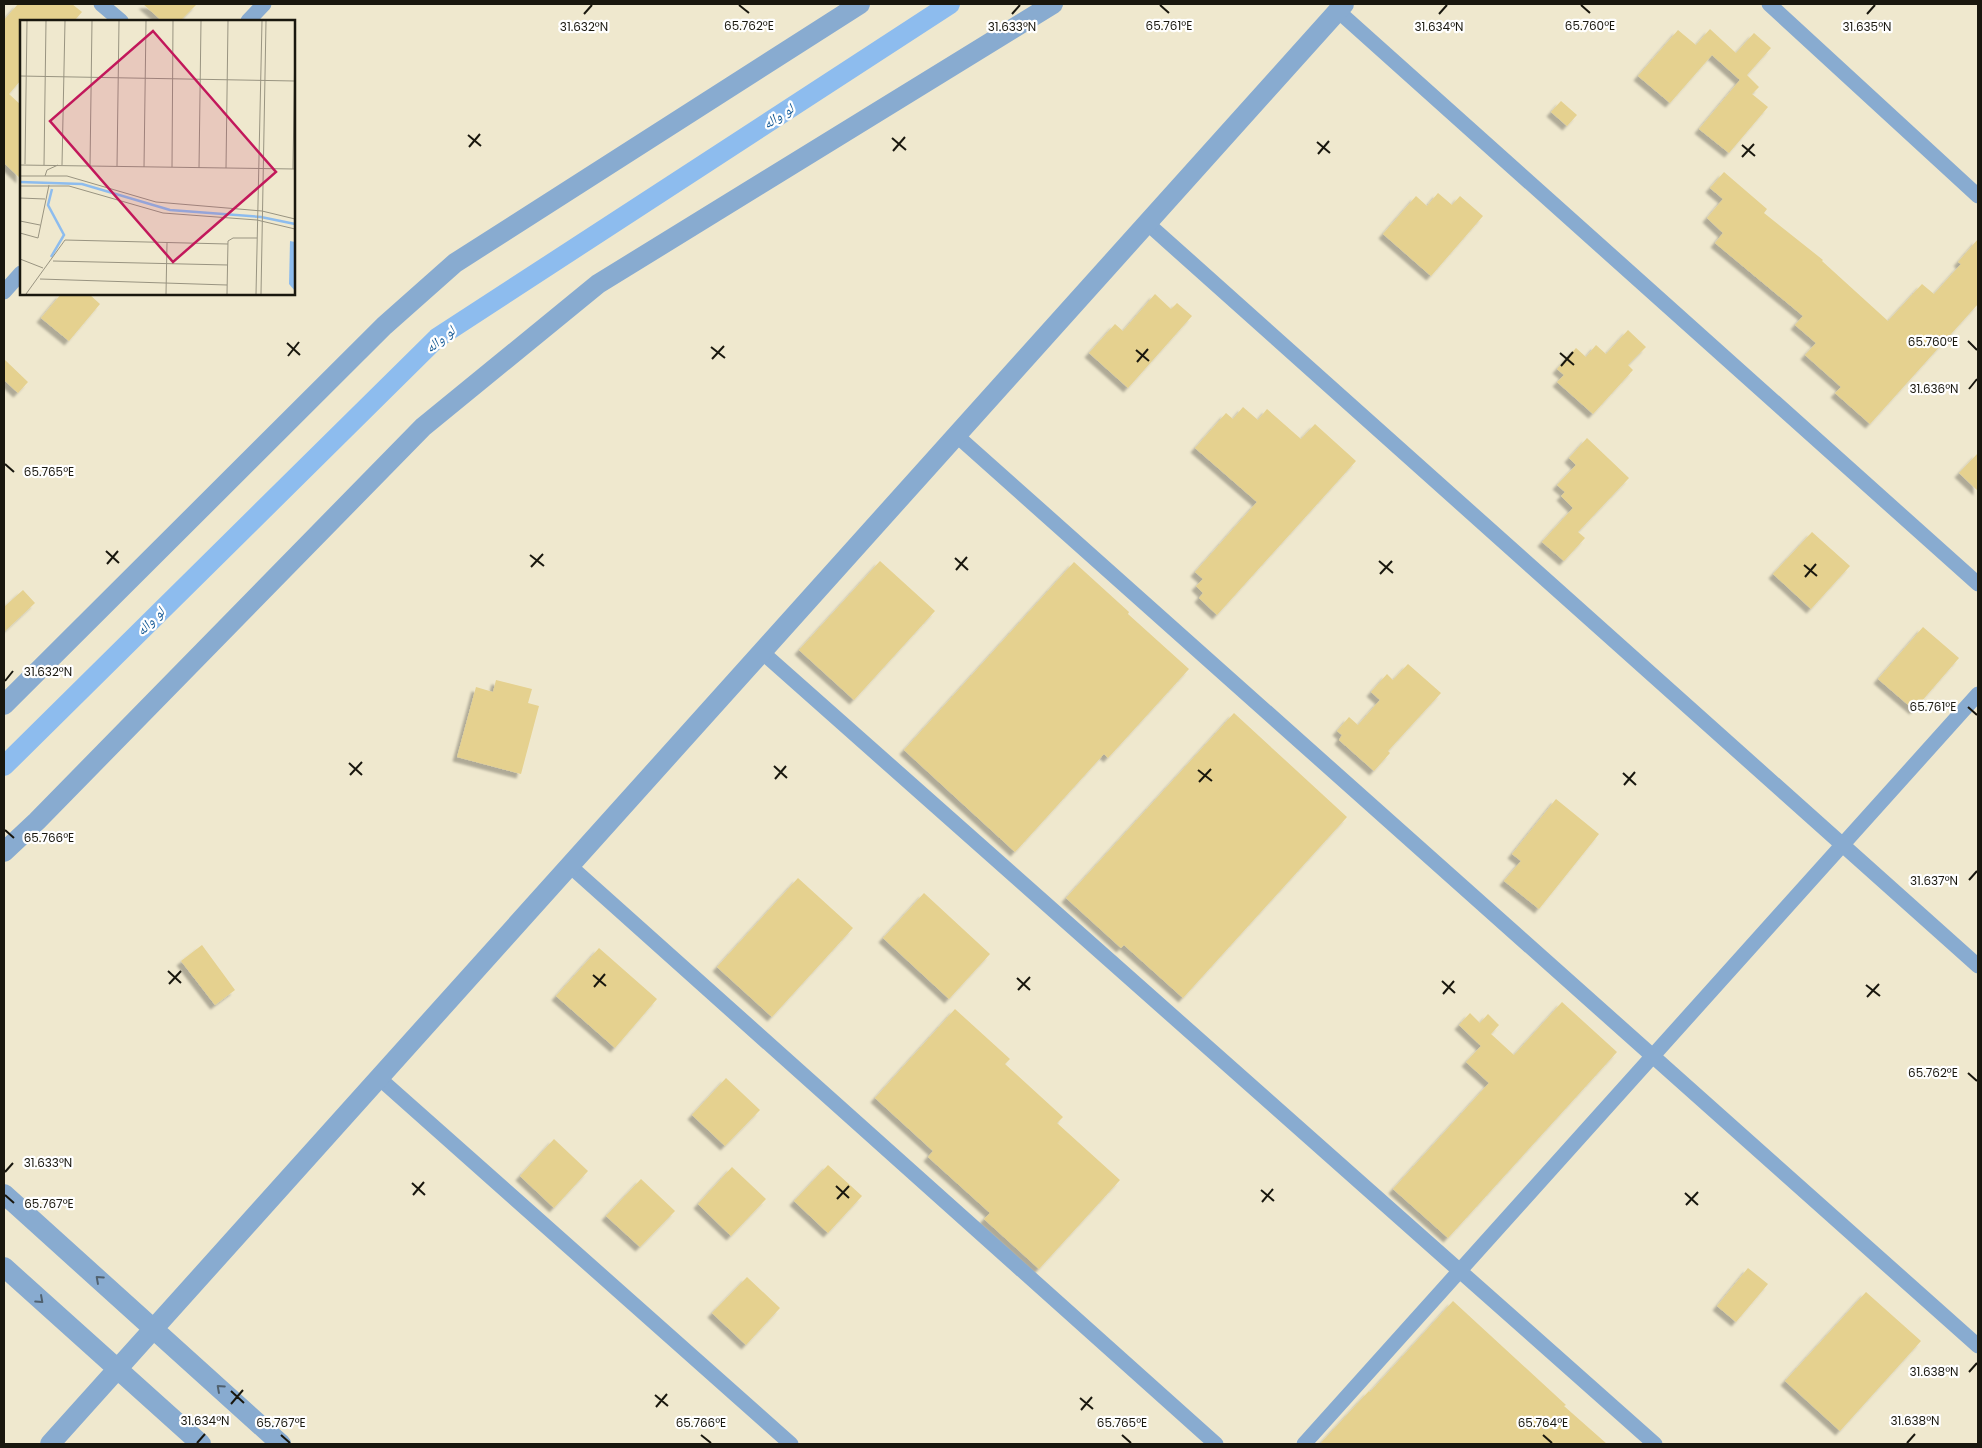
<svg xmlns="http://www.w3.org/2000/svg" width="1982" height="1448" font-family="Poppins,'Noto Naskh Arabic',sans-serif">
<defs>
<filter id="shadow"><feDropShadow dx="-4.5" dy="4.5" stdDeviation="1" flood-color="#0004"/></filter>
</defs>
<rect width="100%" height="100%" fill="#efe8ce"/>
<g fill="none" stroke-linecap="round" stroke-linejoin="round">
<!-- canal -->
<path stroke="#8dbcee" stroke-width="20" d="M4 766 437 338 950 4"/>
</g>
<!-- building -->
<path fill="#e5d18f" filter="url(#shadow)" d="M18 4H72L82 12 74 21H21V80L9 94 21 105V179L4 163V20Z
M143 4H197L180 21H162Z
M1710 29 1736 53 1754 33 1771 48 1747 75 1759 87 1752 94 1768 107 1729 153 1699 129 1740 80 1712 55 1670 103 1638 76 1678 30 1696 45Z
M1561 101 1577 115 1567 126 1551 112Z
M1724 172 1767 209 1764 213 1823 260 1822 261 1888 321 1922 284 1934 294 1961 264 1958 262 1978 239V304L1870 424 1835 393 1841 387 1805 355 1816 343 1795 325 1803 316 1715 243 1723 233 1707 218 1723 199 1710 188Z
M1438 193 1452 205 1460 196 1483 216 1431 276 1383 234 1416 196 1427 206Z
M61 294H89L100 304 69 341 41 318Z
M1155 294 1171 309 1177 303 1192 316 1128 388 1089 353 1115 324 1123 331Z
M1628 330 1646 347 1628 365 1633 370 1593 414 1557 382 1564 375 1557 369 1576 348 1586 357 1596 345 1606 354Z
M4 359 28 382 18 393 4 380Z
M1243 407 1258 420 1267 409 1301 439 1315 424 1356 461 1217 615 1199 598 1203 593 1196 586 1203 579 1195 572 1257 502 1195 448 1226 413 1233 419Z
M1587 438 1629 478 1578 532 1585 538 1564 561 1542 542 1573 508 1561 496 1565 492 1557 485 1576 465 1569 458Z
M1978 453V491L1959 473Z
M1812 532 1850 566 1811 609 1773 574Z
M880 561 935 611 854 700 799 650Z
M1074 562 1129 612 1128 614 1189 669 1108 758 1104 754 1015 852 904 750Z
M23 590 35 603 4 632V607Z
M1923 627 1959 658 1914 710 1878 679Z
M1408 664 1441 693 1388 751 1390 753 1374 771 1339 740 1342 735 1337 731 1349 717 1358 725 1380 700 1371 692 1387 674 1393 680Z
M496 680 532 689 528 703 539 706 521 774 457 757 476 687 493 692Z
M1234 713 1347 817 1183 998 1124 945 1121 948 1066 898Z
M1556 799 1599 834 1539 909 1504 881 1521 861 1512 854Z
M798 878 853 928 772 1017 717 967Z
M924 893 990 954 949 999 883 938Z
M202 945 235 990 215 1005 181 961Z
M599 948 657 999 615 1048 556 996Z
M1562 1002 1617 1052 1448 1238 1393 1189 1489 1083 1466 1062 1481 1046 1459 1025 1470 1013 1480 1023 1488 1014 1499 1025 1491 1034 1514 1055Z
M955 1009 1010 1059 1005 1064 1063 1117 1057 1123 1120 1180 1039 1269 984 1219 990 1213 928 1157 933 1151 875 1098Z
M726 1078 760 1110 725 1146 692 1115Z
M554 1139 588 1171 554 1208 520 1176Z
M828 1165 862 1196 828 1233 794 1201Z
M732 1167 766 1199 731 1236 698 1204Z
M641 1179 675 1211 640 1247 606 1216Z
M1748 1268 1768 1284 1736 1322 1717 1306Z
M747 1277 780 1308 746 1345 712 1313Z
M1866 1292 1921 1341 1840 1431 1785 1381Z
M1453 1301 1566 1405 1564 1406 1607 1444H1320L1369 1391 1370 1392Z"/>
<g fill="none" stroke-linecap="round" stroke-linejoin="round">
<!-- minor -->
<path stroke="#88abd0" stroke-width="15" d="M101 4 121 21
M1769 4 1978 196
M1338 11 1978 584
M248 21 264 4
M1147 223 1978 966
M4 292 21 273
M956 435 1978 1346
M762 652 1655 1444
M570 866 1216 1444
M379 1078 791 1444
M1304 1444 1978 694"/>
<!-- tertiary -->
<path stroke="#88abd0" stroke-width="20" d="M4 705 384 326 455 263 860 4
M4 852 37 821 423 427 598 284 1053 4
M4 1194 281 1444
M4 1267 201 1444
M50 1444 1344 4"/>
</g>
<!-- one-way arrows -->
<defs><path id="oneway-chevron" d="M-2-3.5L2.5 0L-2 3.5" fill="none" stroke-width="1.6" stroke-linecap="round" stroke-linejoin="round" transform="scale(1.25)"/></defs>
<g stroke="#50616f">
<use href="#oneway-chevron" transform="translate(99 1279) rotate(-138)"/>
<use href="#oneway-chevron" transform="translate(40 1300) rotate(42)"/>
<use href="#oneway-chevron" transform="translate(220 1388) rotate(-138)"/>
</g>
<!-- ticks -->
<path fill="none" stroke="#19170e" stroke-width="2" d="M739 5 749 13M1160 5 1169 13M1581 5 1590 13M584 14 592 5M1012 14 1020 5M1439 14 1447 5M1867 14 1875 5M468 135 481 146M892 138 906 150M1317 142 1330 153M1742 145 1755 156M469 147 480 134M893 151 905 137M1318 154 1329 141M1742 157 1754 144M1968 341 1977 350M287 343 300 355M711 347 725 358M1136 350 1149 361M1560 353 1574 365M288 356 299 342M712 359 724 346M1137 362 1148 349M1561 366 1573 352M1969 389 1977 379M5 464 14 472M106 551 119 563M530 555 544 566M955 558 968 570M1379 561 1393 573M107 564 118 551M1804 565 1817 576M531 567 543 554M956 570 967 557M1380 574 1392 561M1805 577 1816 564M5 681 13 671M1968 707 1977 715M349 763 362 775M774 766 787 778M1198 770 1212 781M1623 773 1636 785M350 775 362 762M775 779 786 766M1199 782 1211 769M1624 785 1635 772M5 830 14 838M1969 880 1977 871M168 971 181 983M593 975 606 986M1017 978 1030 990M1442 981 1455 993M169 984 181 971M1866 985 1880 996M594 987 605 974M1018 990 1030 977M1443 994 1454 981M1867 997 1879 984M1968 1073 1977 1081M5 1172 13 1163M412 1183 425 1195M836 1186 849 1198M1261 1190 1274 1201M1685 1193 1698 1205M5 1195 14 1203M413 1195 424 1182M837 1199 849 1186M1262 1202 1273 1189M1686 1205 1698 1192M1969 1372 1977 1363M231 1391 244 1403M655 1395 668 1406M1080 1398 1093 1409M231 1404 243 1390M656 1407 667 1394M1081 1410 1092 1397M281 1435 290 1443M701 1435 711 1443M1122 1435 1131 1443M1543 1435 1552 1443M197 1443 205 1434M1907 1443 1915 1434"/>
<g text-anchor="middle" stroke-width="4.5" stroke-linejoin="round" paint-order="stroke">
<!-- water labels -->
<g font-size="14" font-style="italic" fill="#145995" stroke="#fff">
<text transform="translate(778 116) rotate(-33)" y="5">لو واله</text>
<text transform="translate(440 339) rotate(-39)" y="5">لو واله</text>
<text transform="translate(150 621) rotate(-45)" y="5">لو واله</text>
</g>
</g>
<!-- overview -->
<g transform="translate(20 20)">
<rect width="275" height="275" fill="#efe8ce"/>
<path d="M270 221 275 222V271L269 264Z" fill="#8dbcee"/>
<path fill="none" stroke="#8dbcee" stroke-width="2.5" d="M0 162 62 164 150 190 241 197 275 204M31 237 44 215 28 185 32 169"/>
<path fill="none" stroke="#999481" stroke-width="1" d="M0 56 275 61M5 144 7 1M0 145 275 149M24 145 26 1M42 145 45 1M70 146 72 1M97 146 99 1M124 147 126 1M152 147 153 1M179 148 181 1M206 148 208 1M273 149 275 20M0 156H47L136 182 242 191 275 199M25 156 27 150 38 145M0 166H49L143 193 237 200 275 209M0 178 25 179M0 201 20 205M0 213 18 218 29 165M0 239 23 248M33 241 208 245M20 259 207 265M6 274 45 220 208 224M146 274 147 223M207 274 208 221 213 218H237M236 274 242 1M241 274 246 1"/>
<path fill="#c2185b" fill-opacity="0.15" stroke="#c2185b" stroke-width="2.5" d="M133 11 256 152 153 242 30 101Z"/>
<rect width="275" height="275" fill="none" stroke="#19170e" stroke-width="2.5"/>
</g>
<g font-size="12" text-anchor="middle" fill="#19170e" stroke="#fff" stroke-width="4.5" stroke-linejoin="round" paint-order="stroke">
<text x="749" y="30">65.762°E</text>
<text x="1169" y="30">65.761°E</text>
<text x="1590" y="30">65.760°E</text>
<text x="1012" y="31">31.633°N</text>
<text x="584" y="31">31.632°N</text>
<text x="1439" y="31">31.634°N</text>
<text x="1867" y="31">31.635°N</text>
<text x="1933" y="346">65.760°E</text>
<text x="1934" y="393">31.636°N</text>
<text x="49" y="476">65.765°E</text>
<text x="48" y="676">31.632°N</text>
<text x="1933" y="711">65.761°E</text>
<text x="49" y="842">65.766°E</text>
<text x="1934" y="885">31.637°N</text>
<text x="1933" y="1077">65.762°E</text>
<text x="48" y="1167">31.633°N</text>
<text x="49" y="1208">65.767°E</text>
<text x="1934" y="1376">31.638°N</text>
<text x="205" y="1425">31.634°N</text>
<text x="1915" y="1425">31.638°N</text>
<text x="281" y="1427">65.767°E</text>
<text x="701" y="1427">65.766°E</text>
<text x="1122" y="1427">65.765°E</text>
<text x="1543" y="1427">65.764°E</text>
</g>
<!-- border -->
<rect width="1982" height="1448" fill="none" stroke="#19170e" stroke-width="10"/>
</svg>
